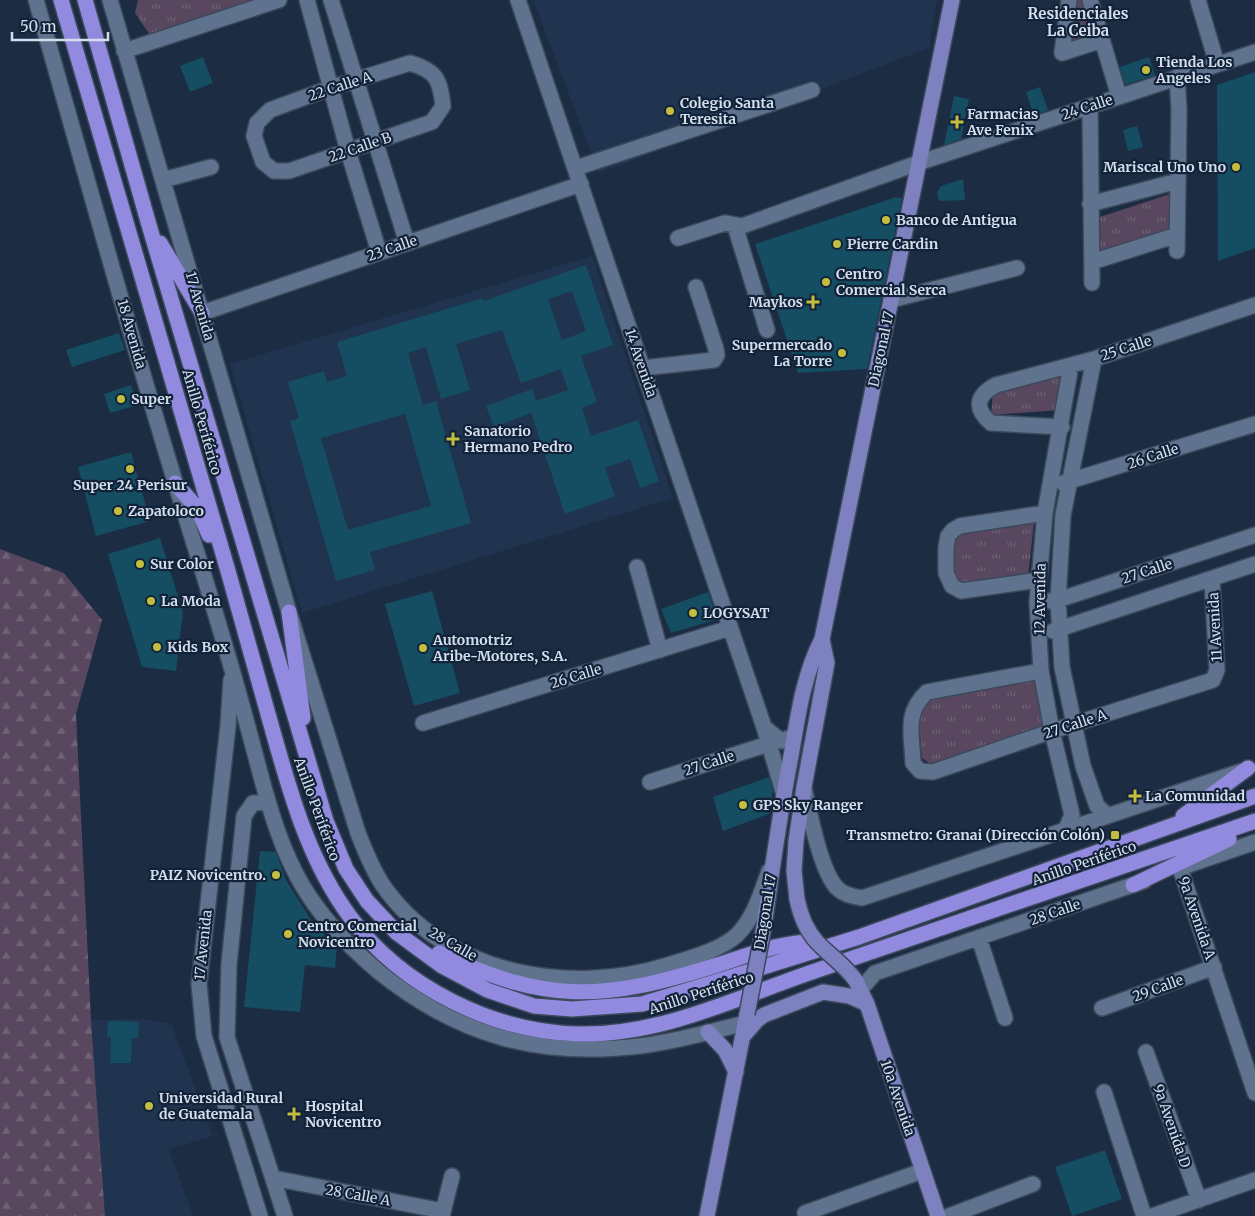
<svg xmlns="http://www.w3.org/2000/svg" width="1255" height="1216" font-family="Merriweather,serif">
<defs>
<pattern id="grass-tufts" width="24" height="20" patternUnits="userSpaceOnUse" patternTransform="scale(1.25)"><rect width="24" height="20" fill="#58475f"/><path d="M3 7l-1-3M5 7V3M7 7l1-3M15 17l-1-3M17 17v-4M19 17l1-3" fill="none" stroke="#6f6176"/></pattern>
<pattern id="forest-firs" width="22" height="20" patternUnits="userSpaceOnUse" patternTransform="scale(1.25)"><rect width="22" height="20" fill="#58475f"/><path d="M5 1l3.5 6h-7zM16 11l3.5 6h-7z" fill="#6f6176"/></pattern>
</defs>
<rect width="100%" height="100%" fill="#1c2c42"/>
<!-- built -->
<path fill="#203450" d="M533 0H937L929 48 599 173Z
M592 256 673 498 302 613 230 364Z
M136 1019 171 1023 213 1136 169 1149 193 1216H105L91 1020Z"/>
<!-- grass -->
<path fill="url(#grass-tufts)" d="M138 0H269L154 41 135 13Z
M1073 0H1086L1099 39 1067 49Z
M1170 194V230L1098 254 1097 218Z
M1071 366 1060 410 991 415 993 391Z
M1034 522 1028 576 950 585 949 533Z
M1034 679 1043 727 932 765 922 758 918 713 928 699Z"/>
<!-- forest -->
<path fill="url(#forest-firs)" d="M0 549 64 573 102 620 76 714 91 1020 105 1216H0Z"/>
<!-- building -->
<path fill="#154d62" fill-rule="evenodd" d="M203 57 213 83 190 92 180 66Z
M1149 57 1155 75 1125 85 1120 67Z
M1255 72V248L1218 261 1217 85Z
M1040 87 1048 110 1034 115 1026 92Z
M954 96 969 99 961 139 944 145Z
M1137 126 1143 147 1128 151 1123 130Z
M963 179 965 200 939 201 937 193 941 186Z
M896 197 902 198 867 369 798 373 755 244Z
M586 265 613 345 581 356 597 402 582 408 591 436 638 420 659 481 640 488 630 459 605 468 615 496 565 514 531 413 494 427 486 406 532 389 536 401 568 390 561 369 521 383 502 330 456 344 470 390 441 399 426 347 408 353 423 405 436 401 471 523 370 552 375 570 336 581 290 421 299 418 288 382 324 371 327 382 347 376 337 342 483 298 484 301ZM572 291 586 331 562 340 548 299ZM405 414 431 506 348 530 321 438Z
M119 333 125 350 72 367 66 350Z
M131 385 138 405 110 413 104 394Z
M131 452 150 521 96 536 78 467Z
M160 538 183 612 176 671 142 667 108 554Z
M432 591 460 693 414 706 385 604Z
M708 592 718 619 671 633 661 609Z
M769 777 773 790 769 814 723 831 713 797Z
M260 851 276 852 286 880 313 923 337 946 335 968 305 965 300 1012 244 1007Z
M108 1021 139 1022 138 1038H132L131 1063H110L111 1037H107Z
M1105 1150 1122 1199 1072 1216 1055 1167Z"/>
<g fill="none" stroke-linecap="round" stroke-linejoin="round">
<defs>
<path id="minor" d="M36 0C90 189 142 378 201 566 217 618 233 671 247 724 261 774 272 828 296 874 316 913 346 944 379 972 459 1036 539 1058 640 1046 676 1042 711 1031 746 1023
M110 0 289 612 358 833C365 851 372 868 382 884 444 975 570 996 668 965 690 958 719 951 737 935 754 918 761 893 769 871
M307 0 348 151 379 252
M331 0 407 243
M518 0 764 727 784 795
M1069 0 1062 53 1102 40
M1090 0 1119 96
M1198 0 1217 64
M124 51 279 0
M410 63C437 71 440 80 443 106L432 122 289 171H274L263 162 254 136 257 123 270 110 330 88Z
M1177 77 1179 109 1177 251
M1090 106 1092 283
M576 168 812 90
M163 180 211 167
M1090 204 1178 181
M735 226 767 330
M678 238 725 223 742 226 918 163 1255 52
M1092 262 1177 235
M891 300 1017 268
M202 313 581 184
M1094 359 1063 515 1058 600 1062 667 1083 766 1097 806 1108 816
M643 368 714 360 717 355 716 349 696 287
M1062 427 991 423C973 408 977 395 996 385L1094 359 1255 305
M1063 483 1255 424
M637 567 660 650
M1039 580 961 591 952 586 946 573V547L948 536 953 530 960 526 1045 513
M1049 601 1058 600 1255 535
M1053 631 1255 564
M1041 671 927 692C904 713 912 734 913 763L920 771 933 772 1052 731 1213 680 1217 670 1212 579
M231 680 228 726 199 984 204 1036 260 1216
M423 723 730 628
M764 727 781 741 794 736
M650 782 768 744
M804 788C810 813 820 870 837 888 844 895 852 896 862 898L1242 771
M268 802 253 803 244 816 229 964 227 1037 285 1216
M1065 831 1072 815 1052 731 1041 671 1037 602 1045 513 1071 365
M1180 868 1255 842
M1180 868 1255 1093
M979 938 1005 1018
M861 989 875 973 1144 881
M1102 1008 1214 967
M1146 1052 1199 1200
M1104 1092 1144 1216
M273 1178 443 1211
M805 1213 922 1171
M442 1216 452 1176
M949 1216 1033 1184
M1152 1216 1255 1180"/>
<path id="major" d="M797 899 794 871 796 841 804 787 827 663 822 639
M764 926C772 869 780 812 791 756 798 716 803 676 822 639L952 0
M856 981 867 1004 938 1216
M708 1032 725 1050 736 1072
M744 1035 757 1020 764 1015 823 992 849 996 867 1004
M707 1216 747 1014"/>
<path id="highway" d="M61 0C117 190 174 380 228 571 242 621 256 671 270 721 289 789 308 861 351 918 402 987 493 1032 578 1034 660 1036 736 998 812 972 960 922 1108 872 1255 821
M85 0 149 225 326 821 346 869 367 901 397 933 442 966 487 990 534 1006 572 1009 642 1004 712 983 859 937 1255 796
M160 243 202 313
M175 483 198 509 209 535
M289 612 303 718
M1183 816 1248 768
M1133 885 1229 839
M439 953C547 1004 602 1001 714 966 747 956 781 941 816 942"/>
</defs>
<!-- minor casing -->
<use href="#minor" stroke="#3b495b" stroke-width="18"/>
<!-- major casing -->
<use href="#major" stroke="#3b495b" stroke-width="18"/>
<!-- highway casing -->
<use href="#highway" stroke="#3b495b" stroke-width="18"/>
<!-- minor -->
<use href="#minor" stroke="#60738e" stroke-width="15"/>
<!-- major -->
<use href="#major" stroke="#7d81bf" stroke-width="15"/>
<!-- highway -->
<use href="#highway" stroke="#918adf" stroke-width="15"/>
<defs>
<path id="major-bridge" d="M797 899C800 914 806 930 817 942 830 956 845 965 856 981
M747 1014 764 926"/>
</defs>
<!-- major-bridge casing -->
<use href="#major-bridge" stroke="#3b495b" stroke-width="18" stroke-linecap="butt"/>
<!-- major-bridge -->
<use href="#major-bridge" stroke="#7d81bf" stroke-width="15"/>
</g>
<!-- markers -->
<g fill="#c1be40" stroke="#122238" stroke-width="2">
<circle cx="1146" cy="70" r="5"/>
<circle cx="670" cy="111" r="5"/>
<path d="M954.5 114.5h5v5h5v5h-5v5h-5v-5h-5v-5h5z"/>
<circle cx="1236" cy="167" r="5"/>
<circle cx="886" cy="220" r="5"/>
<circle cx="837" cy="244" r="5"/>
<circle cx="826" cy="282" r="5"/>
<path d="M810.5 294.5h5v5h5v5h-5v5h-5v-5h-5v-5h5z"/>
<circle cx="842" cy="353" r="5"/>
<circle cx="121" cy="399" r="5"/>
<path d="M450.5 431.5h5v5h5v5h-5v5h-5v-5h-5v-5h5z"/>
<circle cx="130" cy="469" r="5"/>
<circle cx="118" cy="511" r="5"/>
<circle cx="140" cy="564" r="5"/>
<circle cx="151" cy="601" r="5"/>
<circle cx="693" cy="613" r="5"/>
<circle cx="157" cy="647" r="5"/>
<circle cx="423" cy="648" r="5"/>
<path d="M1132.5 788.5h5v5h5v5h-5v5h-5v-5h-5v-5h5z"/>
<circle cx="743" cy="805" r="5"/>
<rect x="1110" y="830" width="10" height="10" rx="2.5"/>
<circle cx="276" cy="875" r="5"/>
<circle cx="288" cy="934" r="5"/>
<circle cx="149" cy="1106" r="5"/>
<path d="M291.5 1106.5h5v5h5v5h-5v5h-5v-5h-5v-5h5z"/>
</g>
<g text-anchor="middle" stroke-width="4.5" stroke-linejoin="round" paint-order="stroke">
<!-- poi labels -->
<g font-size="14" font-weight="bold" fill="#d3deed" stroke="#122238" text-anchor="start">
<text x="1156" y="67">Tienda Los<tspan x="1156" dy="16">Angeles</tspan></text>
<text x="680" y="108">Colegio Santa<tspan x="680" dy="16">Teresita</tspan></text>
<text x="967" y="119">Farmacias<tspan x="967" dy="16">Ave Fenix</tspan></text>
<text x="1226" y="172" text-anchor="end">Mariscal Uno Uno</text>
<text x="896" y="225">Banco de Antigua</text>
<text x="847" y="249">Pierre Cardin</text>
<text x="836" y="279">Centro<tspan x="836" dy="16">Comercial Serca</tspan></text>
<text x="803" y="307" text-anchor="end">Maykos</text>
<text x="832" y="350" text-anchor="end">Supermercado<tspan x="832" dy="16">La Torre</tspan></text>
<text x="131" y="404">Super</text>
<text x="464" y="436">Sanatorio<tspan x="464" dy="16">Hermano Pedro</tspan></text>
<text x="130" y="490" text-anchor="middle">Super 24 Perisur</text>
<text x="128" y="516">Zapatoloco</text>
<text x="150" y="569">Sur Color</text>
<text x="161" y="606">La Moda</text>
<text x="703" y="618">LOGYSAT</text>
<text x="433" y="645">Automotriz<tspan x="433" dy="16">Aribe-Motores, S.A.</tspan></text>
<text x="167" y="652">Kids Box</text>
<text x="1145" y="801">La Comunidad</text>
<text x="753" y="810">GPS Sky Ranger</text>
<text x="1105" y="840" text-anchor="end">Transmetro: Granai (Dirección Colón)</text>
<text x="266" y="880" text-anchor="end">PAIZ Novicentro.</text>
<text x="298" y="931">Centro Comercial<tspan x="298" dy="16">Novicentro</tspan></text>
<text x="159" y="1103">Universidad Rural<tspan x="159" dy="16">de Guatemala</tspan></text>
<text x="305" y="1111">Hospital<tspan x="305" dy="16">Novicentro</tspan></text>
</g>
<!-- street labels -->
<g font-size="14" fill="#d3deed" stroke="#122238">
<text transform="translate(340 86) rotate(-18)" y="5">22 Calle A</text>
<text transform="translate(1087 107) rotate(-18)" y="5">24 Calle</text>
<text transform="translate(360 147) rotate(-19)" y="5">22 Calle B</text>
<text transform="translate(392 248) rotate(-19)" y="5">23 Calle</text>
<text transform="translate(200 306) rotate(74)" y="5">17 Avenida</text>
<text transform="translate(132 334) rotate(74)" y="5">18 Avenida</text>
<text transform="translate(1126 348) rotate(-18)" y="5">25 Calle</text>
<text transform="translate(881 349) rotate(-78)" y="5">Diagonal 17</text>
<text transform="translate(641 363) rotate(71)" y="5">14 Avenida</text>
<text transform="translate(202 422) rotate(74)" y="5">Anillo Periférico</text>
<text transform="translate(1153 456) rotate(-18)" y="5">26 Calle</text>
<text transform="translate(1147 571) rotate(-18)" y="5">27 Calle</text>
<text transform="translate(1040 599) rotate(-89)" y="5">12 Avenida</text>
<text transform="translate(1215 627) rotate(-93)" y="5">11 Avenida</text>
<text transform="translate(576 676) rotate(-17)" y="5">26 Calle</text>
<text transform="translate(1075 724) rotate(-18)" y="5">27 Calle A</text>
<text transform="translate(709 763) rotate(-18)" y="5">27 Calle</text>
<text transform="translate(317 809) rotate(70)" y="5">Anillo Periférico</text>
<text transform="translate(1084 863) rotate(-19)" y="5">Anillo Periférico</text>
<text transform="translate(765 912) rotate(-81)" y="5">Diagonal 17</text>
<text transform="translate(1055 912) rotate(-19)" y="5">28 Calle</text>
<text transform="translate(1197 918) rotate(71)" y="5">9a Avenida A</text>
<text transform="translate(453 944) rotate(30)" y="5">28 Calle</text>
<text transform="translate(203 945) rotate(-84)" y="5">17 Avenida</text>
<text transform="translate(1158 988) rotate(-20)" y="5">29 Calle</text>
<text transform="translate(701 993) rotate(-18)" y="5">Anillo Periférico</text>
<text transform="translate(898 1098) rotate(71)" y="5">10a Avenida</text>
<text transform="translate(1172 1126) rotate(71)" y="5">9a Avenida D</text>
<text transform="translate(358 1195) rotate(10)" y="5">28 Calle A</text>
</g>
<!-- neighbourhood labels -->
<g font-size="15" font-weight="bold" fill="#d3deed" stroke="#122238">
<text x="1078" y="19">Residenciales<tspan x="1078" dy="17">La Ceiba</tspan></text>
</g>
</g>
<!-- scale -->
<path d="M12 32v8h96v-8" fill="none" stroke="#d3deed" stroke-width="2.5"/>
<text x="20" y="32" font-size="15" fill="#d3deed" stroke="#122238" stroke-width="4" paint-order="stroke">50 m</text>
</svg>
